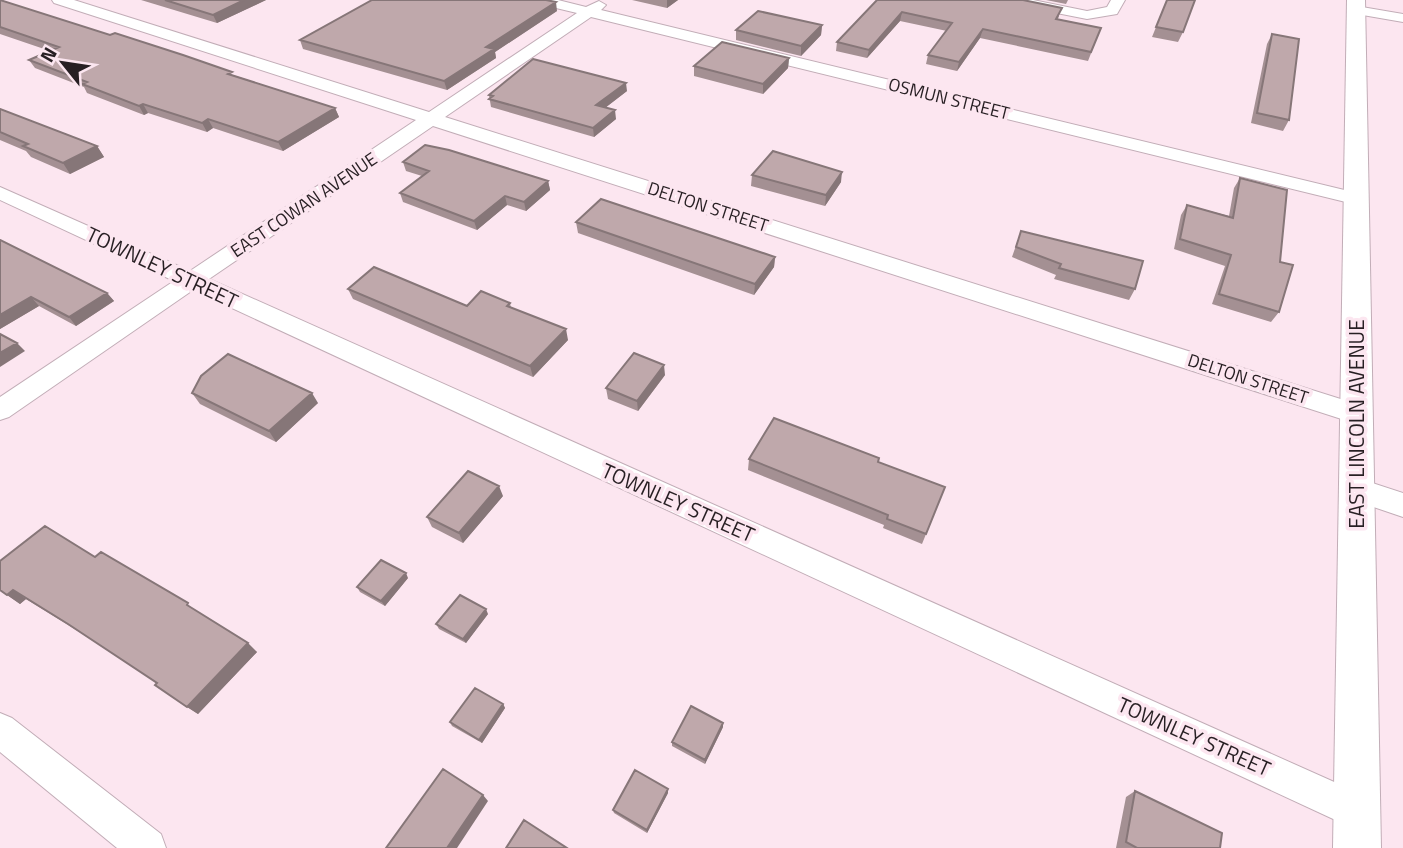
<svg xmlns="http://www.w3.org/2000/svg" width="1403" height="848" font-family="'Titillium Web',sans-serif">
<rect width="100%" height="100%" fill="#fce6f0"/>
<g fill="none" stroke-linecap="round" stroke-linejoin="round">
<defs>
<path id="minor" d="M52 0H74L429 112 577 13 535 3 533 0H558L586 7 599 1 606 5 601 10 1365 195 1368 199 1365 203 1358 205 591 17 445 117 1366 407 1370 414 1366 421 1357 424 433 126 209 279 1370 798 1376 811 1370 824 1357 830 1344 824 193 290 9 417 0 420V397L174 281 0 200V187L190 271 416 120 54 3Z
M1004 0H1033L1087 11 1107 7 1111 0H1125L1117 14 1087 19 1011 4Z
M1356 6 1403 14V22L1351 13 1349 10Z
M1357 478 1403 493V517L1347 498 1343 490 1347 482Z
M0 713 12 718 161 834 166 848H117L0 752Z"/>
<path id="tertiary" d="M1347 0H1365L1381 848H1333Z"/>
</defs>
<!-- minor casing -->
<use href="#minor" stroke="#c2adb7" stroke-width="2"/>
<!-- tertiary casing -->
<use href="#tertiary" stroke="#c2adb7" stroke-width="2"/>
<!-- minor -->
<use href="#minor" fill="#fff" fill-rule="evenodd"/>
<!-- tertiary -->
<use href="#tertiary" fill="#fff" fill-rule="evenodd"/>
</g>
<!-- wall -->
<path fill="#a49093" d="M0 0 335 108 339 117 283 151 213 128 207 132 148 113 144 115 87 93 84 87 35 68 29 60 50 51 0 34Z
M141 0H266L217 23Z
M632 0H678L667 8Z
M877 0 1059 16 1058 19 1101 28 1088 61 980 38 957 71 926 64 928 55 947 31 900 21 867 58 836 51 837 42Z
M1046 0H1068L1066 4Z
M1167 0 1183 32 1178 42 1152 37Z
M557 11 495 52 496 58 447 90 303 49 300 40Z
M822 25 821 35 801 56 736 40V30Z
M1272 34 1289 120 1283 131 1251 123 1267 44Z
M789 58 788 68 763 94 694 76V66Z
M627 91 605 108 616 119 594 137 491 107 489 95Z
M0 109 97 146 104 157 70 174 31 157 26 151 0 140Z
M403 162 548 181 550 190 526 211 507 205 477 230 403 202 400 193 422 176 406 171Z
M752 175 841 182 825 206 751 186Z
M1240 178 1280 262 1279 312 1271 322 1212 304 1225 266 1174 249 1181 215 1187 205 1229 216 1234 188Z
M576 222 775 257 774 267 754 295 578 233Z
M1021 231 1135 289 1129 300 1054 279 1056 275 1012 257Z
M0 240 107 293 114 301 76 326 39 306 0 329Z
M348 289 467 306 510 303 511 308 568 340 533 377 353 299Z
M665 375 638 411 608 399 606 388Z
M192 393 318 403 276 442 200 404Z
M879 458 878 462 945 487 922 544 883 528 884 525 748 470 749 459Z
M503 496 463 543 432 527 427 517Z
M95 557 198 612 257 652 198 714 166 693 157 683 81 633 26 599 20 604 0 590Z
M408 578 385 606 360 592 357 587Z
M488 614 466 643 439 629 436 624Z
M503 704 505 708 482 743 452 726 450 722Z
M723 727 705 764 672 746V742Z
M1135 791 1220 848H1116L1126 797Z
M668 793 647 833 614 813 613 810Z"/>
<!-- shaded-wall -->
<path fill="#867678" d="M244 0H266L217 23 213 15Z
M667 0H678L667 8Z
M556 2 557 11 495 52 496 58 447 90 444 81 486 47Z
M902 12 900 21 867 58 869 50Z
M822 25 821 35 801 56V46Z
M983 29 980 38 957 71 959 62Z
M789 58 788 68 763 94V84Z
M626 83 627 91 597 114 596 105Z
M143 104 148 113 144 115 139 106Z
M335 108 339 117 283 151 278 142Z
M615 110 616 119 594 137 593 128Z
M208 119 213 128 207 132 202 123Z
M97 146 104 157 70 174 63 163Z
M842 172 841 182 825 206 826 195Z
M548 181 550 190 526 211 524 202Z
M505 196 507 205 477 230 474 221Z
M775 257 774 267 754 295 755 284Z
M107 293 114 301 76 326 69 317Z
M31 297 39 306 0 329V315Z
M566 329 568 340 533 377 530 366Z
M17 343 25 351 0 367V353Z
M664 365 665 375 638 411 637 401Z
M312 393 318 403 276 442 269 431Z
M499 486 503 496 463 543 459 533Z
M406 573 408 578 385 606 381 601Z
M13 590 26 599 20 604 7 595Z
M486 609 488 614 466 643 463 639Z
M248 643 257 652 198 714 187 707Z
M503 704 505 708 482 743 479 740Z
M723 723V727L705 764V760Z
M668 789V793L647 833V830Z
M483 795 488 801 457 848H447Z"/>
<!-- building -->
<path fill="#bfa8ab" stroke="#867678" stroke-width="2" d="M0 0 110 35 115 33 183 55 232 72 228 74 335 108 278 142 208 119 202 123 143 104 139 106 82 84 87 82 29 60 59 47 0 27Z
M165 0H244L213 15Z
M372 0H546L556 2 486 47 494 49 444 81 300 40Z
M877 0H1023L1062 8 1056 19 1101 28 1091 52 983 29 959 62 928 55 952 23 902 12 869 50 837 42Z
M1167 0H1195L1183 32 1156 27Z
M758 11 822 25 801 46 736 30Z
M1272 34 1299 39 1289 120 1257 113Z
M722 42 789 58 763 84 694 66Z
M533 59 626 83 596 105 615 110 593 128 489 99 493 96 489 95Z
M0 109 97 146 63 163 23 146 28 144 0 132Z
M425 145 449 150 548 181 524 202 505 196 474 221 400 193 429 171 403 162Z
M773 151 842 172 826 195 752 175Z
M1240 178 1287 190 1280 262 1293 265 1279 312 1219 294 1231 255 1180 239 1187 205 1233 218Z
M601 199 775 257 755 284 576 222Z
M1021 231 1143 261 1135 289 1059 268 1061 264 1016 247Z
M0 240 107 293 69 317 31 297 0 315Z
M374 267 467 306 481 291 510 303 507 306 566 329 530 366 348 289Z
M0 334 17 343 0 353Z
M634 353 664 365 637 401 606 388Z
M228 354 312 393 269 431 192 393 201 376Z
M774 418 879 458 878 462 945 487 926 534 887 519 888 515 749 459Z
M468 471 499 486 459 533 427 517Z
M45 526 95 557 101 552 188 603 187 605 248 643 187 707 155 685 157 683 68 624 13 590 7 595 0 590V561Z
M381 560 406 573 381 601 357 587Z
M460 595 486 609 463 639 436 624Z
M475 688 503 704 479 740 450 722Z
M691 706 723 723 705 760 672 742Z
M443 769 483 795 447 848H386Z
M635 770 668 789 647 830 613 810Z
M1135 791 1222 833 1220 848H1137L1126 842Z
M524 820 567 848H506Z"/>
<g text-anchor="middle" stroke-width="7" stroke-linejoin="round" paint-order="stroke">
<!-- far-street labels -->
<g font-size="18" fill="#271f23" stroke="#fce6f0">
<text transform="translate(949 99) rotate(14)" y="6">OSMUN STREET</text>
<text transform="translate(304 205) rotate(-34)" y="6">EAST COWAN AVENUE</text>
<text transform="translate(708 207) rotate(18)" y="6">DELTON STREET</text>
<text transform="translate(1248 379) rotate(18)" y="6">DELTON STREET</text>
</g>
<!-- street labels -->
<g font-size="21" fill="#271f23" stroke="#fce6f0">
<text transform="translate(162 268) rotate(25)" y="7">TOWNLEY STREET</text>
<text transform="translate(1357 424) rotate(-90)" y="7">EAST LINCOLN AVENUE</text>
<text transform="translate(678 503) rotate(24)" y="7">TOWNLEY STREET</text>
<text transform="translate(1194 737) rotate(24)" y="7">TOWNLEY STREET</text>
</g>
</g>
<!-- north arrow -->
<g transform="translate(63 63) rotate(300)" stroke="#fce6f0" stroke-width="5" paint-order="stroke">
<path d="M0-5L12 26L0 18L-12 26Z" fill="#271f23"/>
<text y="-10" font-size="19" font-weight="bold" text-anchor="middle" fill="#271f23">N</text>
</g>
</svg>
